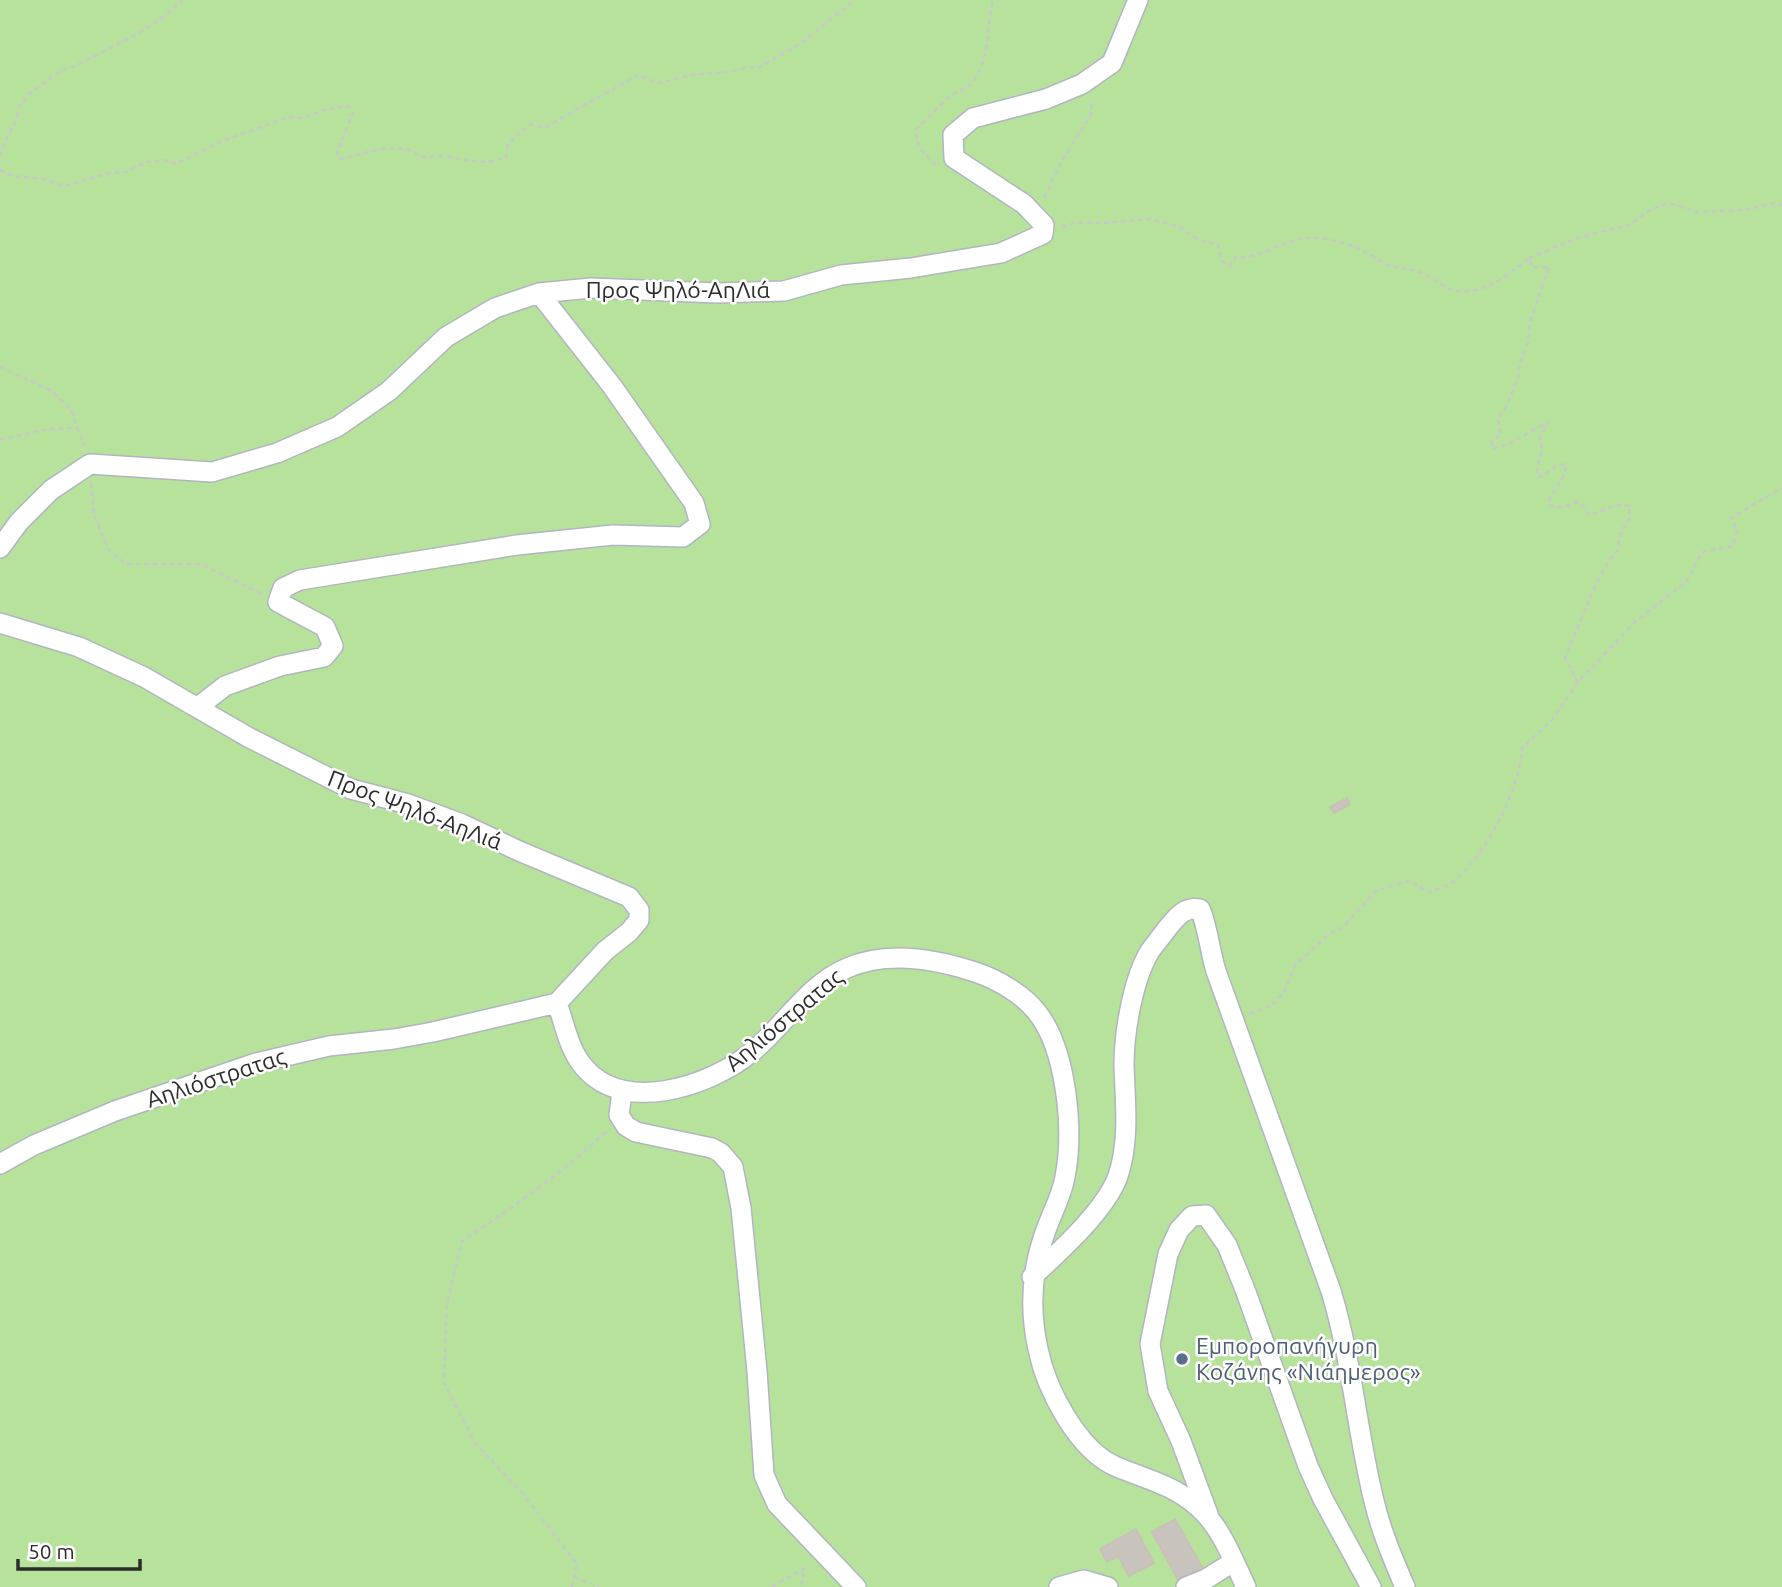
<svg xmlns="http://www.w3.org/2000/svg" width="1782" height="1587" font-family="Ubuntu,sans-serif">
<rect width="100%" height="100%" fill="#ede6de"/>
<!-- green -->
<path fill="#b7e29c" d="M0 0H1782V1587H0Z"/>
<!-- building -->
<path fill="#c8c3bd" stroke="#c8c1b7" stroke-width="2" d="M1347 798 1350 804 1334 813 1330 807Z
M1175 1519 1202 1567 1178 1580 1152 1532Z
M1136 1529 1154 1563 1129 1576 1118 1556 1107 1562 1100 1549Z"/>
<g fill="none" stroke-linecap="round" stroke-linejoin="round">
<defs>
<path id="minor" d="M0 548 19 522 51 490 90 464 212 472 277 453 337 427 389 391 446 337 495 308 539 293 591 288 719 293 784 291 841 275 911 268 1001 253 1043 234 1044 225 1024 204 954 158 953 135 973 118 1046 99 1082 84 1112 63 1138 0
M0 623 79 647 144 677 248 737 351 789 408 804 462 824 519 851 629 897 639 910V920L629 932 605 951 557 1003
M198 707 225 686 280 666 324 657 333 646 325 627 278 602 283 588 300 580 517 545 613 535 683 537 700 524 694 503 612 386 539 293
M557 1003C564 1022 568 1045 580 1062 619 1117 709 1087 752 1052 784 1026 807 985 847 968 888 950 937 959 978 973 998 980 1022 994 1036 1011 1067 1049 1074 1130 1065 1177 1062 1195 1052 1213 1046 1230 1031 1270 1029 1308 1038 1349 1046 1389 1078 1451 1117 1467 1146 1479 1173 1485 1197 1506 1221 1526 1233 1560 1246 1587
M622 1092 619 1115 626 1126 636 1132 712 1148 721 1153 733 1167 741 1208 757 1371 764 1475 777 1504 856 1587
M0 1164 34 1145 115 1111 256 1063 329 1046 394 1039 433 1032 557 1003
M1032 1277C1059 1252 1106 1210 1118 1176 1130 1140 1125 1101 1124 1065 1124 1032 1133 979 1150 951 1155 944 1161 937 1166 930 1176 918 1184 906 1200 909 1207 923 1210 952 1216 971L1331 1291C1352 1360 1357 1432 1374 1501 1381 1531 1393 1559 1405 1587
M1208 1514 1181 1441 1158 1391 1150 1344 1168 1254 1179 1230 1192 1216 1206 1215 1227 1245 1246 1292 1308 1466 1323 1499 1371 1587
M1059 1587 1084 1580 1108 1587
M1186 1587 1206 1579 1233 1562"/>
</defs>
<!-- minor casing -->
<use href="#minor" stroke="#b1b5bf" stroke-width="22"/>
<!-- path -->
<path stroke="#c8c8c8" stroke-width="2.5" stroke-dasharray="5 3.5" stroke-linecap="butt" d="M0 156 8 135 16 121 19 107 30 93 62 70 75 66C110 47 154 30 182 0
M936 165 920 149 915 131C925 120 940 105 951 96 956 91 965 90 970 85 991 61 986 27 993 0
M0 170 13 176 43 179 64 186 110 173 126 172 146 162 165 160 176 164 220 142 288 117 303 118 323 110 348 106 353 112 337 153 340 159C361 155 380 146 404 149 412 149 417 155 424 157 429 158 435 156 441 156 464 158 483 167 506 157L508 144 530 124 544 128 638 75 658 83 691 75 728 72 748 67 758 68 801 43 855 0
M1044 198 1062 161 1093 111 1089 100
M1062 227 1074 223H1103L1150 219 1180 227 1197 239 1218 245 1222 261 1230 266 1236 257C1254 262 1289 236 1313 238 1333 239 1352 244 1369 254 1375 257 1381 262 1388 265 1399 269 1413 268 1424 274 1435 279 1444 289 1458 291 1485 294 1510 274 1529 258L1532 267H1549L1530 322 1528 342 1520 363 1518 379 1505 409 1498 419 1501 434 1492 442V449L1507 445 1548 422 1540 438 1542 450 1536 473 1541 477 1559 464 1566 465C1566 484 1549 489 1549 505 1558 509 1567 507 1576 502L1584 507 1588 515C1603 513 1614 501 1630 506L1629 519 1621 532 1617 551 1607 564 1595 586 1565 658 1578 682
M1529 258 1577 238 1629 225 1652 209 1669 203 1698 212 1745 210 1775 203 1782 205
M0 367 50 390 71 409 84 446
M0 440 47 429 76 428
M91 483 94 515 108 549 126 564H201L262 594
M1249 1014 1271 1006 1284 992 1295 965 1328 935 1343 927 1377 890 1410 881 1428 892C1436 889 1447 887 1453 882 1486 855 1520 790 1522 748L1551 721 1578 682 1635 622 1687 581 1702 552 1733 546 1737 530 1731 518 1782 488
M574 1577 599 1587
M572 1587 577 1564 523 1494 475 1443 444 1383 447 1303 462 1241C514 1207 563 1172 608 1130
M772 1587 805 1568 801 1587"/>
<!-- minor -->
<use href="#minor" stroke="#fff" stroke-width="19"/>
</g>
<!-- markers -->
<circle fill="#5c6f8a" stroke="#fff" stroke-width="2.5" cx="1182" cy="1359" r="7"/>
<g text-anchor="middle" stroke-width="5" stroke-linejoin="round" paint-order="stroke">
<!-- street labels -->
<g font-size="23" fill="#2b2b2b" stroke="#fff">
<text x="678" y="298">Προς Ψηλό-ΑηΛιά</text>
<text transform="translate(415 810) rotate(21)" y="8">Προς Ψηλό-ΑηΛιά</text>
<text transform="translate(784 1020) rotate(-40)" y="8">Αηλιόστρατας</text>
<text transform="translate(216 1078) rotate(-18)" y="8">Αηλιόστρατας</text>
</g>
<!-- service labels -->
<g font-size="23" fill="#4e5e75" stroke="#fff" text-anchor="start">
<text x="1196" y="1354">Εμποροπανήγυρη<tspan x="1196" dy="26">Κοζάνης «Νιάημερος»</tspan></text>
</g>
</g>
<!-- scale -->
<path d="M18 1559v10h122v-10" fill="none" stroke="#2b2b2b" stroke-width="3.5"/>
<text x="28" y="1559" font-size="21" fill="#2b2b2b" stroke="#ffffff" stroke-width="5" paint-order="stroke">50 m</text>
</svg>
